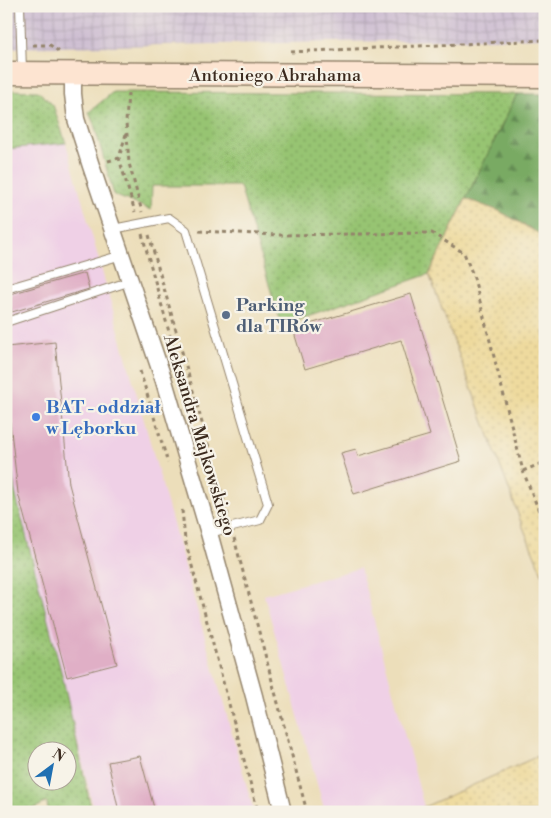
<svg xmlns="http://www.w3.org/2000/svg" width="551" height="818" font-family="'Libre Bodoni',serif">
<defs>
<pattern id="industrial-grid" width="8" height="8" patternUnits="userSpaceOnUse" patternTransform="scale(1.25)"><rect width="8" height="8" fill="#cdbed2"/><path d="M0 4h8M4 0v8" fill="none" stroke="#b1a3b4"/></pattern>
<pattern id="grass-dots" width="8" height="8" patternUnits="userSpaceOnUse" patternTransform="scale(1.25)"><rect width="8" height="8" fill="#97c472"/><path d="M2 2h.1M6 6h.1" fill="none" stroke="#7c9f5d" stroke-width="1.8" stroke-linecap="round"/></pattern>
<pattern id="forest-firs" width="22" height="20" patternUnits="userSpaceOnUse" patternTransform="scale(1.25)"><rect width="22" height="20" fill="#79aa64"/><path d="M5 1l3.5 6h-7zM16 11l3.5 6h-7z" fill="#648b52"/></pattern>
<pattern id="sand-dots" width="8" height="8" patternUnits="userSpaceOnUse" patternTransform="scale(1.25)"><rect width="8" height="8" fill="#eeda9e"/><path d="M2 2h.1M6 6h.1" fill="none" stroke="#cdbb88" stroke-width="1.8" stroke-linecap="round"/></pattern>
</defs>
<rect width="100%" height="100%" fill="#f7f3e8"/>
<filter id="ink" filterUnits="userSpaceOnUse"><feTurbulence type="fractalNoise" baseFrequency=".02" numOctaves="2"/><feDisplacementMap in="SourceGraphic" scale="10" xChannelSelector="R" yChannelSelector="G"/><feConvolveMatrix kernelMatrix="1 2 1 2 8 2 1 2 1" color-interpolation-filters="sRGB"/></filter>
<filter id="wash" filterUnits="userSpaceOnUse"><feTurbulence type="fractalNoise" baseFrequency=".0096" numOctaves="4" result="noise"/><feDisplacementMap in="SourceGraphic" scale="20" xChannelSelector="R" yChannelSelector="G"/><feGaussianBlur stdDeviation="1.12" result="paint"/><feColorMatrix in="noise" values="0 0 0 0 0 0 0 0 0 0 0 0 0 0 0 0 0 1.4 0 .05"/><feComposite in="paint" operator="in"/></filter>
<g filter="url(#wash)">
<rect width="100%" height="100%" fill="#ecdeba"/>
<!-- built -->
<path fill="#efd0e6" d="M66 143 254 812H94L63 679 15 492 6 425V149Z
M360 568 424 807 413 812H325L264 595Z"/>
<!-- industrial -->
<path fill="url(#industrial-grid)" d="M6 6H545V38L6 48Z"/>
<!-- grass -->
<path fill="url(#grass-dots)" stroke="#697748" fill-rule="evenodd" d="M6 90 38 91 53 105 66 143 6 149Z
M113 92 517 94 429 274 281 325 240 186H152L151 210 114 195 94 124 89 112Z
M6 425 15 492 63 679 92 812H48L47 802 27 812H14L6 801ZM38 750H68V780H38Z"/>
<!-- forest -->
<path fill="url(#forest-firs)" stroke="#5a6a41" d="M517 94H545V237L499 211 466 199Z"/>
<!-- sand -->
<path fill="url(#sand-dots)" stroke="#94825e" d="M466 199 499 211 545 237V581L521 522 429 274Z
M545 753V812H413L424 807Z"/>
<g id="blocks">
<!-- building -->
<path fill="#e0afc6" d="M85 273 89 289 12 312 7 295Z
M411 294 461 461 354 494 341 453 356 449 358 456 430 435 401 340 305 369 293 329Z
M55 342 69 484 117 664 67 677 18 493 6 386V347Z
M140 756 154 808 140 812H119L108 762Z"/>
</g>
</g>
<g filter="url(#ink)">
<use href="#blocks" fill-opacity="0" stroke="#94846c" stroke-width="1"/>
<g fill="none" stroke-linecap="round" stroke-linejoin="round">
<defs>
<path id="lane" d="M20 6 22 71
M113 229 169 218 186 230 268 504 260 520 209 533
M6 289 122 255
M6 322 131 281"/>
<path id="street" d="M73 73V94L76 119 91 166 164 381 209 533 254 696 283 812"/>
<path id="secondary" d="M6 73 545 76"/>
</defs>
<!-- lane casing -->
<use href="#lane" stroke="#94846c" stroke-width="10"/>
<!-- street casing -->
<use href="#street" stroke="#94846c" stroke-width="19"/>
<!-- secondary casing -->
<use href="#secondary" stroke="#94846c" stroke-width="25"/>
<!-- path -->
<path stroke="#94846c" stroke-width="3" stroke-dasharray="4 4" stroke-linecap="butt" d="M33 45H50L61 53
M291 52 545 40
M128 93 126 122 129 163 142 212
M126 134 119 158 135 212
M108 161 119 158
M199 231 278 235 432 233 464 253 474 278 523 471 545 526
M142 234 177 361
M149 235 228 515
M140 371 168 463
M523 471 545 462
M182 510 185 540 258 812
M234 538 307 812
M537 812 545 808"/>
<!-- lane -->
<use href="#lane" stroke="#fff" stroke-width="8"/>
<!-- street -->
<use href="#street" stroke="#fff" stroke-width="16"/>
<!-- secondary -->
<use href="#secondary" stroke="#fde4d1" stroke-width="22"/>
</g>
</g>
<!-- markers -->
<circle fill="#5c6f8a" stroke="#f7f3e8" stroke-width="2" cx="226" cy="315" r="5"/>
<circle fill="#3f7fe0" stroke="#f7f3e8" stroke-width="2" cx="36" cy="417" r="5"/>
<g text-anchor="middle" stroke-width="4.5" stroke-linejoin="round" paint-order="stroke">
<!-- street labels -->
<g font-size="18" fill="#3b2a1e" stroke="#f7f3e8">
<text x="275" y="81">Antoniego Abrahama</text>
<text transform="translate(200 435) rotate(73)" y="6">Aleksandra Majkowskiego</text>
</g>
<!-- service labels -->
<g font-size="18" font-weight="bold" fill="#4e5e75" stroke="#f7f3e8" text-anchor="start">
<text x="236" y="311">Parking<tspan x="236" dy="21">dla TIRów</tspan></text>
</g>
<!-- shop labels -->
<g font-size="18" font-weight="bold" fill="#366cbe" stroke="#f7f3e8" text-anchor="start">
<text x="46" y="413">BAT - oddział<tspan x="46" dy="21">w Lęborku</tspan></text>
</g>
</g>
<!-- margin -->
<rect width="551" height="818" fill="none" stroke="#f7f3e8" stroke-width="25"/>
<!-- north arrow -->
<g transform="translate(52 766) rotate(32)"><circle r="24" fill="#f7f3e8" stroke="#aca397"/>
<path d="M0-4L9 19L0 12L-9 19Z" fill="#1f6fb2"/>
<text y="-8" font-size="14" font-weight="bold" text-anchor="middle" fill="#3b2a1e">N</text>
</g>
</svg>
